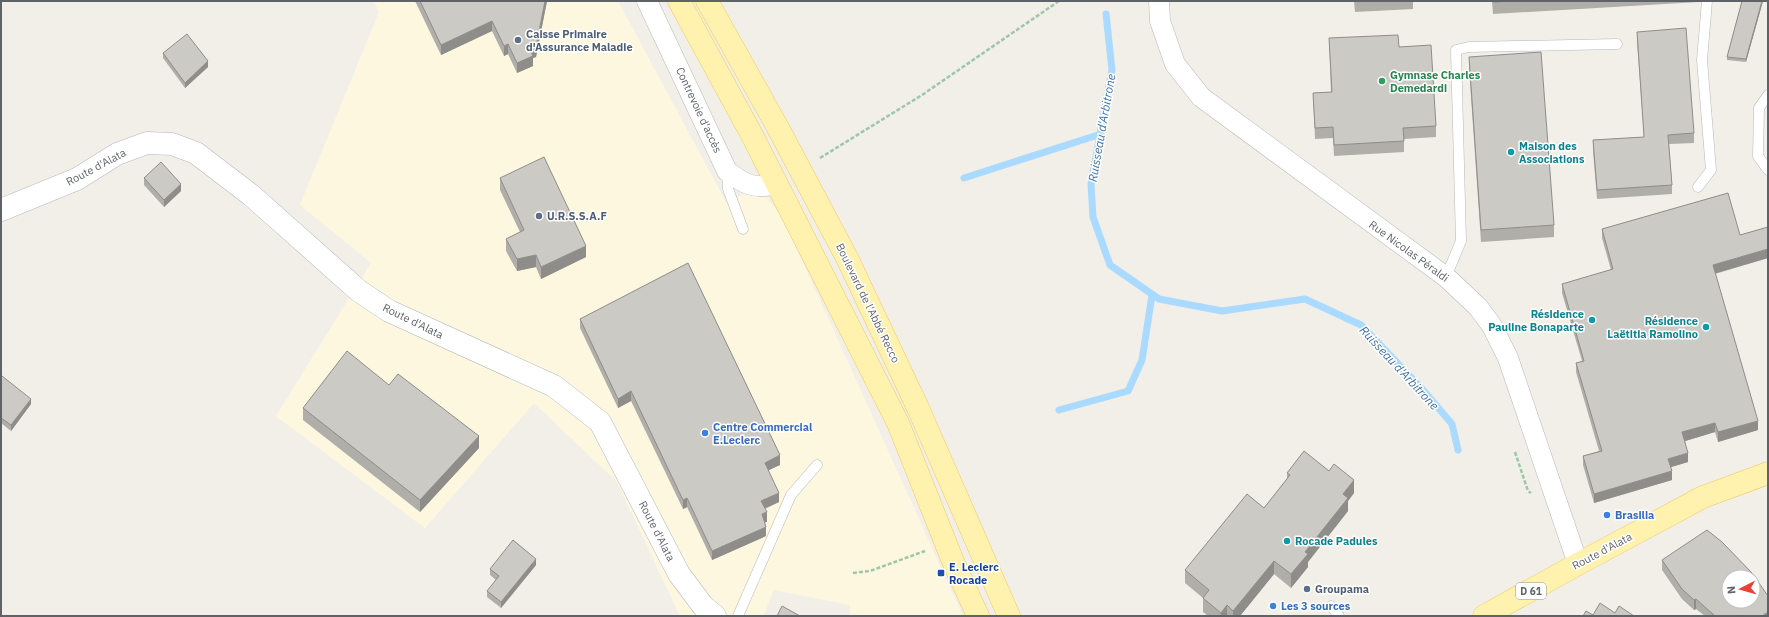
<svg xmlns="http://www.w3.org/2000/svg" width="1769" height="617" font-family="'IBM Plex Sans',sans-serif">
<rect width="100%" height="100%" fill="#f1efe8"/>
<!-- commercial -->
<path fill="#fef7e0" d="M374 1H618L726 202 758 188 782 216 961 612V616H850V605L774 590 763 616H680L617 482 534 403 425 528 276 416 371 263 300 205 379 12Z"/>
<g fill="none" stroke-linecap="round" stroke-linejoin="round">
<!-- stream -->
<path stroke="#aadaff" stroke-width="7" d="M1106 14 1112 70 1091 184 1093 217 1110 265 1159 299 1222 311 1305 299 1361 325 1423 390 1452 424 1458 450
M964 178 1101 134
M1059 410 1128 391 1142 360 1152 295"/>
<defs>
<path id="service" d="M1768 95 1759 108 1758 156 1768 170
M727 172 728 189 743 229
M1698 187 1711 170 1702 60 1707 1
M1446 277 1461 241 1456 50 1469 47 1617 44
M1331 606 1339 616
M738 616 791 495 817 465"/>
<path id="minor" d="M647 1 727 171C744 184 754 190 776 184
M1159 1 1160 21 1175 64 1201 97 1446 277 1478 307 1492 326 1508 358 1578 564"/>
<path id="tertiary" d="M1 210 77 179 117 154 147 143 172 144 196 153 251 195 359 291 389 311 554 386 600 422 679 574 703 606 715 616"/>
<path id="primary" d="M679 1 753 137 898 423 952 559 978 616
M707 1 777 126 848 260 918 408 1009 616
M1484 616 1578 564 1703 497 1768 473"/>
</defs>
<!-- service casing -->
<use href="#service" stroke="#b5b8bc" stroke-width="11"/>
<!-- minor casing -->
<use href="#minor" stroke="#b5b8bc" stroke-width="21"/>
<!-- tertiary casing -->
<use href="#tertiary" stroke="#b5b8bc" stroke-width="23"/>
<!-- primary casing -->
<use href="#primary" stroke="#f2c960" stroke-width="23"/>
<!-- path -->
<path stroke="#9cc7a9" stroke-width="2.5" stroke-dasharray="4 2" stroke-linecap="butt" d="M820 158 922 95 1059 1
M1515 452 1528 491 1531 493
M853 573 870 571 925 551"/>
<!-- service -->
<use href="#service" stroke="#fff" stroke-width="10"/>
<!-- minor -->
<use href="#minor" stroke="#fff" stroke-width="20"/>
<!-- tertiary -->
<use href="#tertiary" stroke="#fff" stroke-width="22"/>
<!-- primary -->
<use href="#primary" stroke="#fff2af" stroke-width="22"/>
</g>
<!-- wall -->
<path fill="#afaea9" d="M415 1H547L536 57 533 58V66L517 73 508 54 504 56 492 31 441 55Z
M1354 1H1413V9L1355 12Z
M1492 1H1699V2L1493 14Z
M1742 1H1763L1746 62 1727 60V57Z
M1637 32 1694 133V143L1669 144 1672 185V194L1597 199 1593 150V140L1644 137 1637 41Z
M1329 38 1399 47 1436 126V137L1404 139V152L1334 156 1333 138 1315 139 1313 93 1331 92Z
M163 53 208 67 185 88 163 58Z
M1469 57 1554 225V237L1481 242 1469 68Z
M144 178 181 191 164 207 144 185Z
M500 178 586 257 541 279 536 267 517 271 506 251V239L520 232 500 190Z
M1768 227V258L1715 274 1758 430 1718 442 1715 432 1685 441 1688 462 1671 467 1672 480 1594 503 1583 465V456L1599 451 1576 372V363L1582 361 1562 293V284L1611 270 1602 238V229L1740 235Z
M580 319 780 465 768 470 779 502 765 509 767 522H765L766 536 712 560 687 507 683 509 631 401 618 408 580 328Z
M1 378 31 404 11 431 1 423Z
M389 385 479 448 420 512 303 420V408Z
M1287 473 1354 493 1348 501V511L1308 562V567L1291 588 1274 574 1240 616H1208L1203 612V598L1185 583V570L1264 508 1287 479Z
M1662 560 1768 616H1705L1696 609 1694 610 1682 599 1662 570Z
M536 565 501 608 487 597V591L496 580 490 575V569Z"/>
<!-- shaded-wall -->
<path fill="#8f8d8a" d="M545 1H547L536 57 533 58V66L517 73V63L530 49Z
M1762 1H1763L1746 62V59Z
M492 21V31L441 55V45Z
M508 44V54L504 56V46Z
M208 61V67L185 88V83Z
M181 184V191L164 207V200Z
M586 246V257L541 279V267Z
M1768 249V258L1713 274V265Z
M536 255V267L517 271V259Z
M631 391V401L618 408V399Z
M31 399V404L11 431V425Z
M1758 421V430L1718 442V432Z
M1715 423V432L1682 442V432Z
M479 436V448L420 512V500Z
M1688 453V462L1668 468V459Z
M780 455V465L765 472V463Z
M1672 471V480L1594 503V494Z
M1354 480V493L1348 501V511L1308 562V567L1291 588V574L1343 494Z
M779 493V502L761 510V501Z
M687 498V507L683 509V500Z
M767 512V522L762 523V514Z
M766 527V536L712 560V551Z
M536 559V565L501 608V602Z
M1274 561V574L1240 616H1233V611Z
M1696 599V609L1694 610V600Z
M1227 605V616H1221V613Z
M1768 612V616H1762Z"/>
<!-- building -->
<path fill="#cccac5" stroke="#8f8d8a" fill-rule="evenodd" d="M420 1H545L536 47 530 49 533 56 517 63 508 44 504 46 492 21 441 45Z
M1493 1H1513L1493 2Z
M1742 1H1762L1746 59 1727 57Z
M1686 28 1694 133 1668 135 1672 185 1597 190 1593 140 1644 137 1637 32Z
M187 34 208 61 185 83 163 53Z
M1398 35 1399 47 1431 45 1436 126 1403 128 1404 141 1334 145 1333 127 1315 128 1313 93 1332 92 1329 38Z
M1541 52 1554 225 1481 230 1469 57Z
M544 157 586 246 541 267 536 255 517 259 506 239 524 230 500 178Z
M161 162 181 184 164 200 144 178Z
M1728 193 1740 235 1768 227V249L1713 265 1758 421 1718 432 1715 423 1682 432 1688 453 1668 459 1672 471 1594 494 1583 456 1602 451 1576 363 1584 361 1562 284 1613 269 1602 229Z
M688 263 780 455 765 463 779 493 761 501 767 512 762 514 766 527 712 551 687 498 683 500 631 391 618 399 580 319Z
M347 351 389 385 398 374 479 436 420 500 303 408Z
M2 376 31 399 11 425 1 418V378Z
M1304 451 1329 471 1334 464 1354 480 1343 494 1348 498 1305 552 1308 554 1291 574 1274 561 1233 611 1227 605 1221 613 1203 598 1209 590 1185 570 1247 494 1264 508 1290 475 1287 473Z
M1707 530 1722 542 1752 573 1768 596V612L1762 616H1715L1696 599 1694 600 1682 589 1662 560ZM1729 577H1753V601H1729Z
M513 540 536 559 501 602 487 591 499 576 490 569Z
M1600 603 1615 613 1619 606 1634 616H1583L1586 611 1593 615Z
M782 606 800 616H777Z"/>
<!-- markers -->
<g fill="#5c6f8a" stroke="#fff" stroke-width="1.5">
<circle cx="518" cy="40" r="4"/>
<circle cx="539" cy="216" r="4"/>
<circle cx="1307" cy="589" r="4"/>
</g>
<circle fill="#2e9e5b" stroke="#fff" stroke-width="1.5" cx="1382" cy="81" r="4"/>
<g fill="#0f9aa8" stroke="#fff" stroke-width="1.5">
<circle cx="1511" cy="152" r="4"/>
<circle cx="1592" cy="320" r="4"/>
<circle cx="1706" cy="327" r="4"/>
<circle cx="1287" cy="541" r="4"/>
</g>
<g fill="#3f7fe0" stroke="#fff" stroke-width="1.5">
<circle cx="705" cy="433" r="4"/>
<circle cx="1607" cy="515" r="4"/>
<circle cx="1273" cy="606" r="4"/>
</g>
<rect fill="#1a4fb4" stroke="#fff" stroke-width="1.5" x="937" y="569" width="8" height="8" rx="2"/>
<g text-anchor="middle" stroke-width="3" stroke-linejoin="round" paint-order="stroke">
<!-- shield labels -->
<rect fill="#fff" stroke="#8f9295" stroke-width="1" x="1516" y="583" width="30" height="16" rx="3"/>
<g font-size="10" font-weight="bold" fill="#5f6368">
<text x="1531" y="595">D 61</text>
</g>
<!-- service labels -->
<g font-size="11" font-weight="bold" fill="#4e5e75" stroke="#fff" text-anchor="start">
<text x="526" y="38">Caisse Primaire<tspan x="526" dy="13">d'Assurance Maladie</tspan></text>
<text x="547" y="220">U.R.S.S.A.F</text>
<text x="1315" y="593">Groupama</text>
</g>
<!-- leisure labels -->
<g font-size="11" font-weight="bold" fill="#27864d" stroke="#fff" text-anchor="start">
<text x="1390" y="79">Gymnase Charles<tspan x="1390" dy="13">Demedardi</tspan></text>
</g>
<!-- street labels -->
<g font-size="11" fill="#5f6368" stroke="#fff">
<text transform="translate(699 110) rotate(65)" y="4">Contrevoie d'accès</text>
<text transform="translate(96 167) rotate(-28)" y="4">Route d'Alata</text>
<text transform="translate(1409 251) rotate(36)" y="4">Rue Nicolas Péraldi</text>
<text transform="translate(868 303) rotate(64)" y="4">Boulevard de l'Abbé Recco</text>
<text transform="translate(413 321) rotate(26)" y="4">Route d'Alata</text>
<text transform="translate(657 531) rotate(63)" y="4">Route d'Alata</text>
<text transform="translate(1602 551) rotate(-28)" y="4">Route d'Alata</text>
</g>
<!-- culture labels -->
<g font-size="11" font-weight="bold" fill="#0d838f" stroke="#fff" text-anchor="start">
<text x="1519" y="150">Maison des<tspan x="1519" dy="13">Associations</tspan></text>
<text x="1584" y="318" text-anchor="end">Résidence<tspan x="1584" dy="13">Pauline Bonaparte</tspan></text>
<text x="1698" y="325" text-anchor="end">Résidence<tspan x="1698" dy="13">Laëtitia Ramolino</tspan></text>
<text x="1295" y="545">Rocade Padules</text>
</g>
<!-- shop labels -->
<g font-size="11" font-weight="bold" fill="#366cbe" stroke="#fff" text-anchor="start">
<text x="713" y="431">Centre Commercial<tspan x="713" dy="13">E.Leclerc</tspan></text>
<text x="1615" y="519">Brasilia</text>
<text x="1281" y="610">Les 3 sources</text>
</g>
<!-- transit labels -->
<g font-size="11" font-weight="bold" fill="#164399" stroke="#fff" text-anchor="start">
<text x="949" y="571">E. Leclerc<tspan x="949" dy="13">Rocade</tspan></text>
</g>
<!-- water labels -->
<g font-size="12" font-style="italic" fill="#4174aa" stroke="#fff">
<text transform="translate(1102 128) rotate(-80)" y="4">Ruisseau d'Arbitrone</text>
<text transform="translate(1399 368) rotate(47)" y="4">Ruisseau d'Arbitrone</text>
</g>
</g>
<!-- border -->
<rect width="1769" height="617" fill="none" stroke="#5f6368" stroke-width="4"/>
<!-- north arrow -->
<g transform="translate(1741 589) rotate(264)"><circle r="19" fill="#ffffff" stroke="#bfc1c3"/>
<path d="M0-3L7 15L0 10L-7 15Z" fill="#ea4335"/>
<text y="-6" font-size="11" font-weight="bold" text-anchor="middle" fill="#5f6368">N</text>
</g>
</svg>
